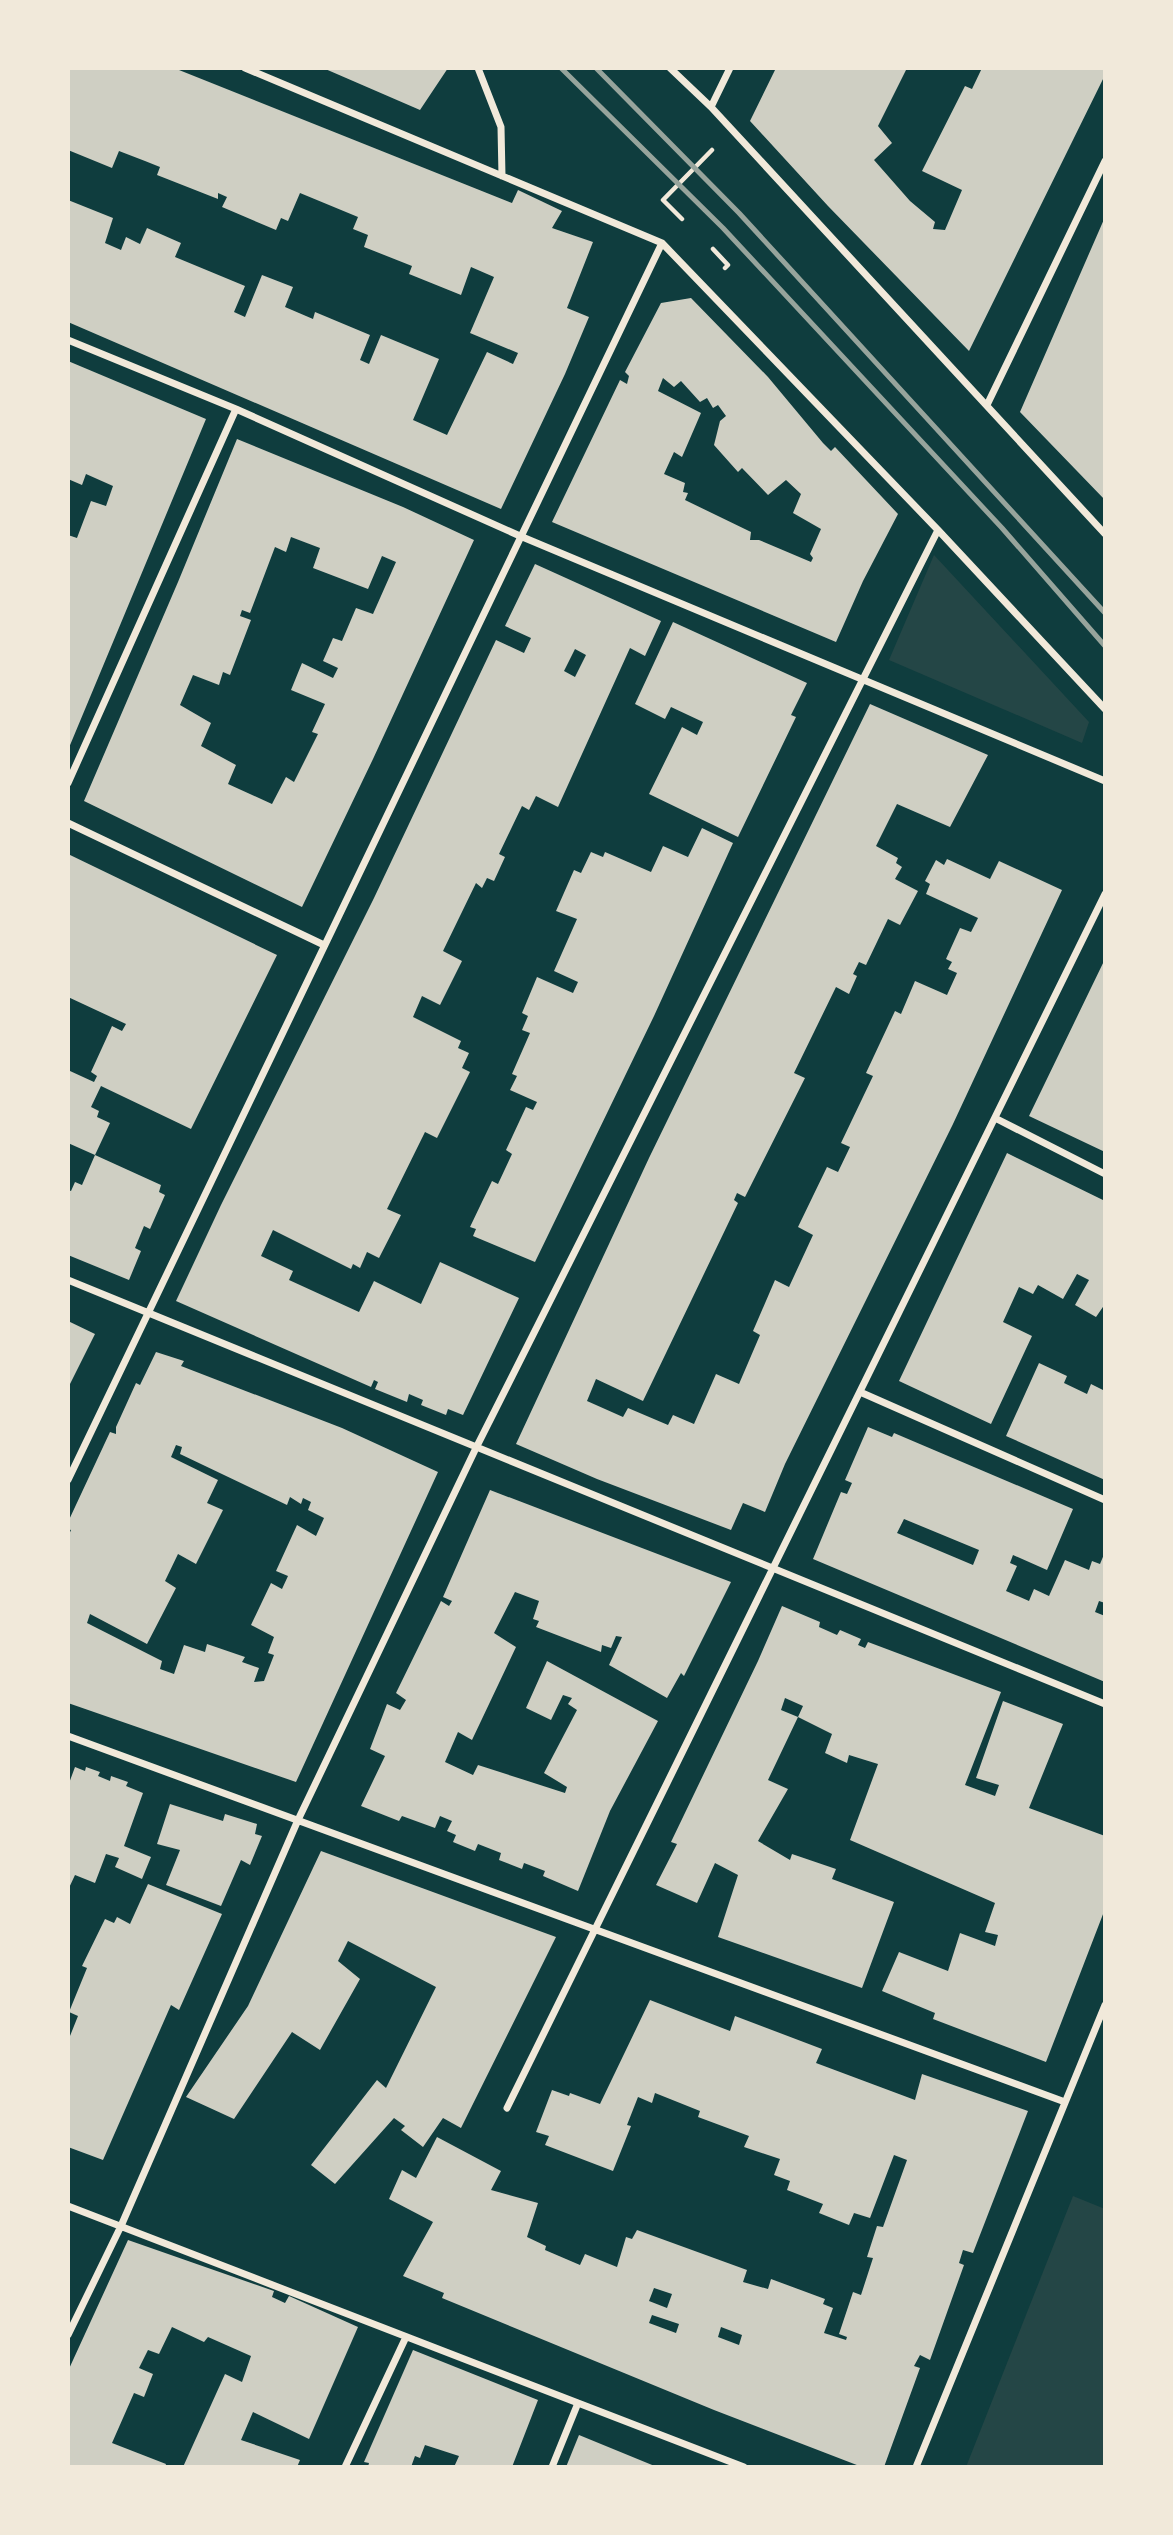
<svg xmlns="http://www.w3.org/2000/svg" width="1173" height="2535" font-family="Commissioner,sans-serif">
<rect width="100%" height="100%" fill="#0f3d3e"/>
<!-- green -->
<path fill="#244646" d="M934 555 1089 722 1082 743 889 660Z
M1073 2196 1105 2209V2467H966Z"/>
<!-- building -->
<path fill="#cfcfc3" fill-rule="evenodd" d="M68 68H174L512 203 518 190 562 211 552 228 593 242 567 308 589 317 565 374 501 509 68 322V200L113 218 105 243 121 250 126 237 140 244 147 228 181 243 175 257 245 286 234 312 245 317 262 275 293 287 285 307 313 319 315 312 370 335 360 360 369 364 381 335 439 359 413 420 447 435 487 352 513 364 518 353 470 333 494 277 471 267 461 295 409 274 412 266 364 247 368 235 353 229 358 217 300 193 288 221 281 218 276 230 222 207 227 197 218 193V199L157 175 160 167 145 161 119 151 112 168 68 150Z
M323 68H448L420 110Z
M776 68H907L878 126 892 143 874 160 910 201 935 222 933 229 945 230 962 190 922 171 965 86 972 89 982 68H1105V75L969 351 828 206 750 121Z
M1105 217V500L1020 412Z
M691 298 768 377 823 443 831 451 835 447 898 514 863 581 836 642 552 522 620 380 627 384 629 376 625 372 661 303ZM663 378 674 387 681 381 700 402 707 398 713 408 718 405 726 416 720 421 714 445 738 472 742 468 768 495 786 480 801 494 793 513 821 529 810 554 813 558 811 562 759 540H750L751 532 685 500 688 493 683 492 685 483 664 474 674 452 682 457 701 413 658 391Z
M68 361 206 419 68 750V535L77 538 91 501 106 506 113 486 86 474 82 485 68 479Z
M237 439 403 507 474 540 373 759 302 907 84 801 178 582ZM291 537 320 548 313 568 368 589 382 556 396 562 373 614 356 608 342 641 333 638 323 661 338 668 333 678 302 663 291 690 325 704 312 732 318 734 294 782 286 777 272 804 228 784 236 765 201 746 211 723 180 705 193 675 219 685 223 672 230 675 251 620 240 616 242 610 250 613 275 547 286 552Z
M535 564 661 621 645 656 630 648 558 807 536 796 529 810 522 806 499 854 505 857 494 881 487 878 482 888 476 883 443 951 462 961 440 1005 422 996 413 1017 461 1041 458 1048 469 1053 462 1068 470 1072 437 1138 425 1132 387 1209 401 1215 379 1258 367 1252 360 1268 353 1264 351 1269 273 1230 261 1256 293 1271 289 1280 359 1312 374 1281 421 1304 440 1262 519 1298 463 1415 448 1409 446 1415 421 1405 423 1400 409 1394 407 1402 375 1389 378 1382 374 1380 371 1387 176 1301 221 1205 374 898 496 640 524 653 531 638 505 626ZM575 649 586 655 575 677 564 671Z
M673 622 807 683 791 715 796 717 738 837 649 794 682 727 697 735 703 722 671 707 665 719 635 704Z
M870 704 988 755 950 827 897 804 876 846 898 858 896 863 902 867 895 879 918 891 900 925 888 919 866 965 859 962 853 974 857 976 849 994 836 987 794 1073 805 1078 745 1197 737 1193 734 1200 738 1203 643 1401 596 1379 587 1401 623 1417 628 1408 668 1425 673 1415 694 1424 716 1374 739 1384 760 1335 753 1331 775 1280 789 1287 813 1235 798 1227 827 1167 838 1172 850 1147 841 1143 873 1076 866 1073 895 1011 901 1014 915 981 947 995 957 973 948 969 952 962 946 959 960 928 971 932 978 918 926 894 930 884 925 881 936 860 944 865 947 859 990 879 999 861 1062 890 953 1124 785 1464 765 1512 743 1503 731 1530 597 1479 516 1444 649 1158Z
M702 828 733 843 654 1016 535 1262 473 1236 476 1229 470 1227 492 1181 498 1184 512 1154 506 1150 526 1107 533 1110 537 1102 510 1090 517 1076 512 1074 530 1033 522 1030 528 1016 522 1013 537 977 573 993 578 982 554 971 577 919 556 911 574 870 581 873 591 852 603 857 605 852 651 872 663 846 688 857Z
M68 854 277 955 191 1129 101 1086 91 1107 99 1111 97 1117 110 1123 95 1155 68 1143V1074L70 1071 94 1082 97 1076 91 1072 112 1026 122 1031 126 1024 68 997Z
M1105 959V1152L1029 1116Z
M1007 1153 1105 1201V1304L1096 1317 1075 1305 1089 1280 1077 1274 1063 1299 1038 1285 1033 1294 1019 1287 1003 1322 1032 1336 991 1424 899 1381Z
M95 1155 161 1185 159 1192 165 1195 150 1229 144 1226 135 1248 141 1251 129 1280 68 1255V1190L71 1191 75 1182 82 1185Z
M68 1321 95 1334 68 1388Z
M156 1352 184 1361 181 1366 342 1428 438 1472 296 1782 68 1703V1537L71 1530 68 1529V1522L110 1432 116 1434V1427L136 1383 140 1385ZM176 1445 182 1447 180 1454 287 1505 290 1497 301 1504 303 1498 311 1502 308 1510 324 1518 316 1536 297 1525 276 1571 288 1576 282 1589 271 1583 251 1625 274 1637 268 1653 274 1655 264 1681 254 1682 259 1668 242 1662 245 1657 207 1644 205 1652 184 1645 174 1674 160 1669 162 1661 87 1623 90 1614 147 1644 176 1588 165 1581 178 1554 196 1564 223 1510 207 1503 218 1480 171 1457Z
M1039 1363 1067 1376 1064 1383 1087 1394 1091 1384 1105 1391V1480L1006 1436Z
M868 1427 892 1437 894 1433 1073 1509 1047 1570 1013 1555 1010 1563 1017 1566 1006 1591 1029 1601 1034 1589 1049 1596 1065 1560 1089 1570 1092 1561 1100 1564 1105 1552V1603L1099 1601 1095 1612 1105 1616V1682L813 1559 841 1492 847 1494 852 1483 845 1480ZM904 1519 979 1550 973 1565 897 1533Z
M490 1490 731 1582 684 1676 681 1673 667 1698 609 1665 622 1637 616 1636 611 1648 602 1645 601 1652 536 1627 539 1621 533 1619 539 1601 515 1592 494 1633 516 1647 472 1740 458 1732 445 1762 473 1775 478 1765 565 1793 567 1787 544 1773 577 1710 568 1704 572 1698 563 1695 551 1720 526 1708 547 1661 658 1721 610 1811 578 1891 543 1876 545 1871 524 1863 522 1869 499 1860 501 1853 478 1844 475 1851 453 1842 456 1835 447 1831 452 1821 440 1816 435 1828 402 1816 399 1821 361 1806 385 1756 370 1749 387 1704 400 1710 406 1700 396 1693 441 1601 449 1606 452 1601 443 1597Z
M782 1606 820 1622 819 1627 837 1635 840 1630 861 1639 858 1645 865 1648 868 1642 1001 1692 965 1785 995 1796 999 1785 976 1778 1003 1701 1063 1724 1029 1808 1105 1836V1909L1046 2062 933 2019 935 2013 882 1991 899 1952 948 1971 960 1933 995 1946 998 1935 985 1932 995 1903 850 1840 878 1764 849 1755 847 1763 825 1753 832 1734 798 1717 768 1780 788 1789 758 1841 790 1860 792 1854 836 1869 832 1879 894 1902 862 1988 718 1937 738 1875 715 1863 697 1903 656 1885 677 1844 671 1842 758 1661ZM785 1698 803 1706 798 1717 781 1710Z
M75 1767 85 1771 86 1767 100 1772 98 1776 110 1781 111 1776 128 1782 126 1786 143 1793 124 1846 151 1857 142 1879 115 1867 119 1858 106 1854 95 1883 75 1875 68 1890V1786Z
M170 1804 223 1821 225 1814 257 1824 255 1834 262 1836 250 1865 241 1860 221 1906 166 1885 180 1850 157 1844Z
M321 1851 556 1937 461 2128 443 2118 423 2147 401 2130 405 2126 394 2118 335 2184 311 2165 377 2080 386 2088 436 1987 348 1941 338 1961 360 1979 320 2050 292 2032 234 2119 186 2097 248 2006Z
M148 1884 222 1914 179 2010 171 2005 103 2160 68 2147V2041L78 2016 69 2012 87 1968 82 1966 105 1919 114 1923 117 1917 130 1924Z
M650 2000 730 2031 735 2016 822 2049 816 2063 915 2100 922 2074 1028 2111 973 2253 963 2250 959 2263 964 2265 930 2360 920 2355 914 2366 920 2368 884 2467H862L714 2410 442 2298 444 2293 403 2276 433 2222 389 2199 402 2170 416 2178 437 2137 501 2171 491 2190 538 2203 527 2237 546 2246 545 2250 580 2265 585 2254 617 2267 626 2237 632 2239 637 2230 747 2270 743 2282 768 2289 771 2279 825 2299 823 2304 833 2308 824 2333 846 2340 847 2337 839 2334 853 2292 861 2295 873 2258 867 2257 877 2226 883 2227 907 2160 894 2155 870 2218 854 2213 849 2225 819 2213 823 2204 787 2190 790 2181 774 2175 780 2159 744 2147 749 2136 698 2117 700 2111 655 2093 652 2103 638 2097 627 2125 631 2126 613 2171 545 2145 549 2136 536 2132 552 2090 569 2096 570 2093 600 2104ZM654 2288 672 2294 667 2308 649 2301ZM652 2315 679 2324 676 2333 649 2323ZM721 2327 742 2335 739 2345 718 2337Z
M128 2240 274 2291 272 2297 285 2303 289 2296 358 2327 309 2439 253 2412 241 2440 300 2460 297 2467H183L225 2374 242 2382 251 2356 208 2337 204 2342 172 2327 159 2354 148 2350 139 2368 153 2374 144 2397 134 2393 112 2443 166 2464 165 2467H68V2371Z
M413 2350 538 2400 512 2467H454L459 2456 425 2445 420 2458 415 2456 411 2467H368L369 2463 364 2462Z
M579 2435 657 2467H566Z"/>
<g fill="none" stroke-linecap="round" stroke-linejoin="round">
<!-- path -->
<path stroke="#f1e9da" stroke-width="4.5" d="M682 219 663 200 712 150
M713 249 728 265 725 268"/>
<!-- minor -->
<path stroke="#f1e9da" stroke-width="7" d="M245 68 662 243 938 530 1105 709
M478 68 501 127 502 176
M670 68 711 107 1105 534
M711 107 730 68
M68 340 236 409 520 536 1105 781
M987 405 1105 161
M68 783 236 409
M68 823 324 945
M995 1118 1105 1174
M68 1280 1105 1704
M860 1392 1105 1500
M68 1480 662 243
M68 1736 1065 2102
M507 2108 1105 894
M68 2206 744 2467
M68 2335 121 2226 298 1820 476 1448 938 530
M345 2467 406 2337
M552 2467 578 2403
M916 2467 1105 2005"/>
<!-- rail -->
<path stroke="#97a49c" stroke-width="5" d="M561 68 723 228 1002 528 1105 646
M596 68 739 213 1105 613"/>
</g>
<!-- border -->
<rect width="1173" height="2535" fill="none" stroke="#f1e9da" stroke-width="140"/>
</svg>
